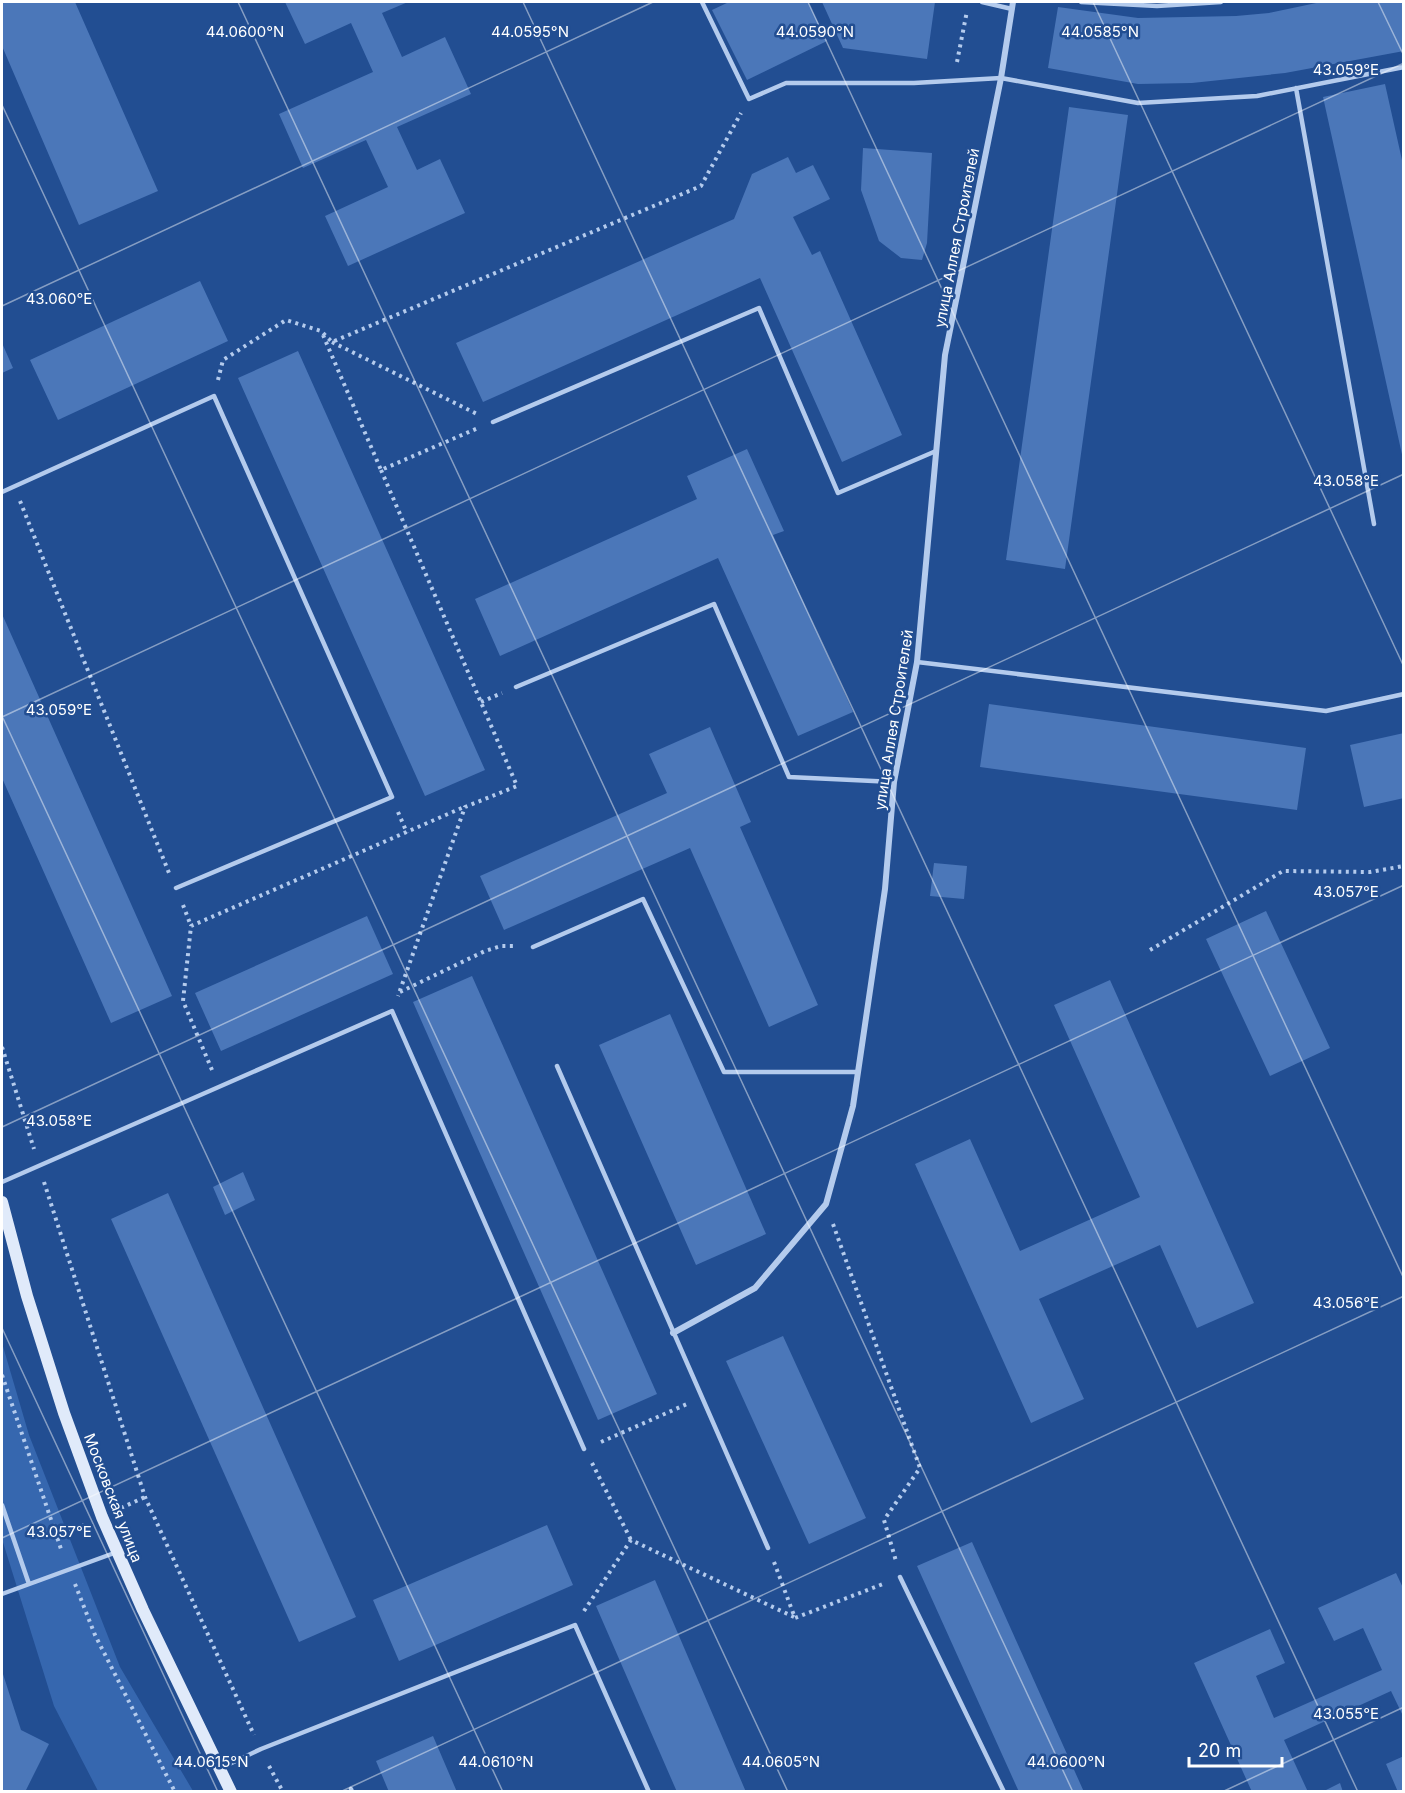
<svg xmlns="http://www.w3.org/2000/svg" width="1405" height="1793" font-family="Inter,sans-serif">
<rect width="100%" height="100%" fill="#224e92"/>
<!-- green -->
<path fill="#3667af" d="M2 1343 29 1435 120 1667 193 1791H98L54 1706 2 1539Z"/>
<!-- building -->
<path fill="#4b77b9" d="M2 2H75L158 191 79 225 2 46Z
M285 2H408L382 13 402 57 445 37 471 94 397 127 417 170 440 159 465 213 348 266 325 216 388 187 366 140 303 168 279 114 373 72 351 23 305 44Z
M729 2H808L827 41 747 80 712 10Z
M822 2H935L927 59 843 48Z
M1321 2H1404V51L1285 73 1192 83 1138 84 1048 68 1058 7 1138 18 1236 16 1269 13Z
M1385 84 1404 169 1403 459 1323 97Z
M1069 107 1128 115 1065 569 1006 560Z
M863 148 932 153 927 243 922 260 901 258 879 241 861 190Z
M788 157 796 173 813 165 830 199 793 217 812 255 820 251 902 435 842 462 760 278 483 402 456 343 734 219 752 174Z
M200 281 228 341 58 420 30 360Z
M2 343 13 368 2 373Z
M298 351 485 770 425 796 238 378Z
M747 449 784 531 773 535 853 712 798 736 718 558 500 656 475 599 697 499 687 476Z
M2 614 172 996 111 1023 2 778Z
M989 704 1306 748 1297 810 980 767Z
M710 727 751 822 740 827 818 1005 769 1027 690 848 504 930 480 876 667 793 649 754Z
M1404 733V798L1364 807 1350 745Z
M934 863 967 866 964 899 930 896Z
M1266 911 1330 1048 1270 1076 1206 939Z
M367 916 393 974 221 1051 195 993Z
M472 976 657 1394 598 1420 413 1002Z
M1110 980 1254 1303 1197 1328 1160 1245 1039 1299 1084 1399 1031 1423 915 1164 970 1139 1020 1251 1140 1197 1054 1005Z
M670 1014 766 1234 696 1265 599 1045Z
M243 1172 255 1200 225 1215 213 1187Z
M168 1193 356 1617 299 1642 111 1219Z
M783 1336 866 1518 809 1544 726 1361Z
M547 1525 573 1585 399 1661 373 1600Z
M972 1542 1084 1792H1019L917 1566Z
M1396 1573 1404 1590V1718L1391 1691 1284 1740 1308 1792H1252L1194 1663 1270 1629 1285 1663 1256 1676 1274 1718 1382 1670 1363 1628 1334 1641 1318 1608Z
M655 1580 746 1792H677L596 1606Z
M2 1671 21 1730 49 1744 25 1792H2Z
M433 1736 457 1792H389L376 1761Z
M1404 1756V1792H1398L1386 1764Z
M1340 1783 1343 1792H1322Z"/>
<g fill="none" stroke-linecap="round" stroke-linejoin="round">
<!-- path -->
<path stroke="#b4cbed" stroke-width="4" stroke-dasharray="3 4.5" stroke-linecap="butt" d="M957 62 967 11
M323 335 381 470 478 428
M332 342 479 415
M218 380 223 360 286 320 321 331 332 342 701 186 741 113
M381 470 517 786 465 807 398 996
M20 501 169 873
M481 702 502 693
M398 812 407 833
M183 905 191 926
M1150 950 1283 871 1370 872 1404 866
M400 992 485 951 501 946H517
M2 1047 34 1149
M212 1070 183 1001 191 926 464 807
M44 1182 145 1497 254 1735
M833 1224 920 1468 884 1520 896 1561
M2 1375 62 1552
M601 1442 687 1404
M592 1463 631 1540
M121 1508 145 1497
M56 1538 84 1525
M774 1562 795 1618 883 1584
M75 1584 95 1635 175 1792
M584 1611 631 1540 794 1617
M269 1766 283 1792"/>
<!-- lane -->
<path stroke="#b4cbed" stroke-width="4.5" d="M702 2 749 99 786 83H914L1001 78 1138 103 1257 96 1404 67
M982 2 1012 9
M1081 2 1157 6 1221 2
M1296 88 1374 524
M493 422 759 308 838 493 936 451
M2 492 214 396 392 797 176 888
M917 662 1326 711 1404 694
M516 687 714 604 789 777 894 782
M533 947 643 899 724 1072H858
M557 1066 768 1548
M2 1182 392 1011 584 1449
M2 1505 29 1584
M900 1577 1004 1792
M2 1594 117 1552
M221 1768 261 1749 575 1625 649 1792
M351 1789 352 1792"/>
<!-- street -->
<path stroke="#b4cbed" stroke-width="6" d="M673 1333 755 1288 826 1204 853 1106 885 889 894 782 917 662 945 355 1001 78 1013 2"/>
<!-- secondary -->
<path stroke="#e0eafa" stroke-width="12" d="M2 1202 27 1296 64 1413 102 1517 143 1610 231 1792"/>
</g>
<!-- ticks -->
<path fill="none" stroke="#fff" stroke-width="1.5" stroke-opacity="0.45" d="M238 2 1073 1792M523 2 1358 1792M808 2 1404 1279M1093 2 1404 667M1378 2 1404 56M2 105 788 1792M2 306 653 2M2 716 503 1792M2 717 1404 63M2 1127 1404 474M2 1328 218 1792M2 1538 1404 885M340 1792 1404 1296M1222 1792 1404 1707"/>
<g text-anchor="middle" stroke-width="5" stroke-linejoin="round" paint-order="stroke">
<!-- street labels -->
<g font-size="15" fill="#fff" stroke="#224e92">
<text transform="translate(957 238) rotate(-79)" y="5">улица Аллея Строителей</text>
<text transform="translate(894 720) rotate(-81)" y="5">улица Аллея Строителей</text>
<text transform="translate(113 1498) rotate(69)" y="5">Московская улица</text>
</g>
</g>
<g font-size="15" text-anchor="middle" fill="#fff" stroke="#224e92" stroke-width="5" stroke-linejoin="round" paint-order="stroke">
<text x="245" y="37">44.0600°N</text>
<text x="530" y="37">44.0595°N</text>
<text x="1100" y="37">44.0585°N</text>
<text x="815" y="37">44.0590°N</text>
<text x="1346" y="75">43.059°E</text>
<text x="59" y="304">43.060°E</text>
<text x="1346" y="486">43.058°E</text>
<text x="59" y="715">43.059°E</text>
<text x="1346" y="897">43.057°E</text>
<text x="59" y="1126">43.058°E</text>
<text x="1346" y="1308">43.056°E</text>
<text x="59" y="1537">43.057°E</text>
<text x="1346" y="1719">43.055°E</text>
<text x="211" y="1767">44.0615°N</text>
<text x="496" y="1767">44.0610°N</text>
<text x="781" y="1767">44.0605°N</text>
<text x="1066" y="1767">44.0600°N</text>
</g>
<!-- border -->
<rect width="1405" height="1793" fill="none" stroke="#ffffff" stroke-width="6"/>
<!-- scale -->
<path d="M1189 1757v9h93v-9" fill="none" stroke="#ffffff" stroke-width="3"/>
<text x="1198" y="1757" font-size="18" fill="#ffffff" stroke="#224e92" stroke-width="4.5" paint-order="stroke">20 m</text>
</svg>
